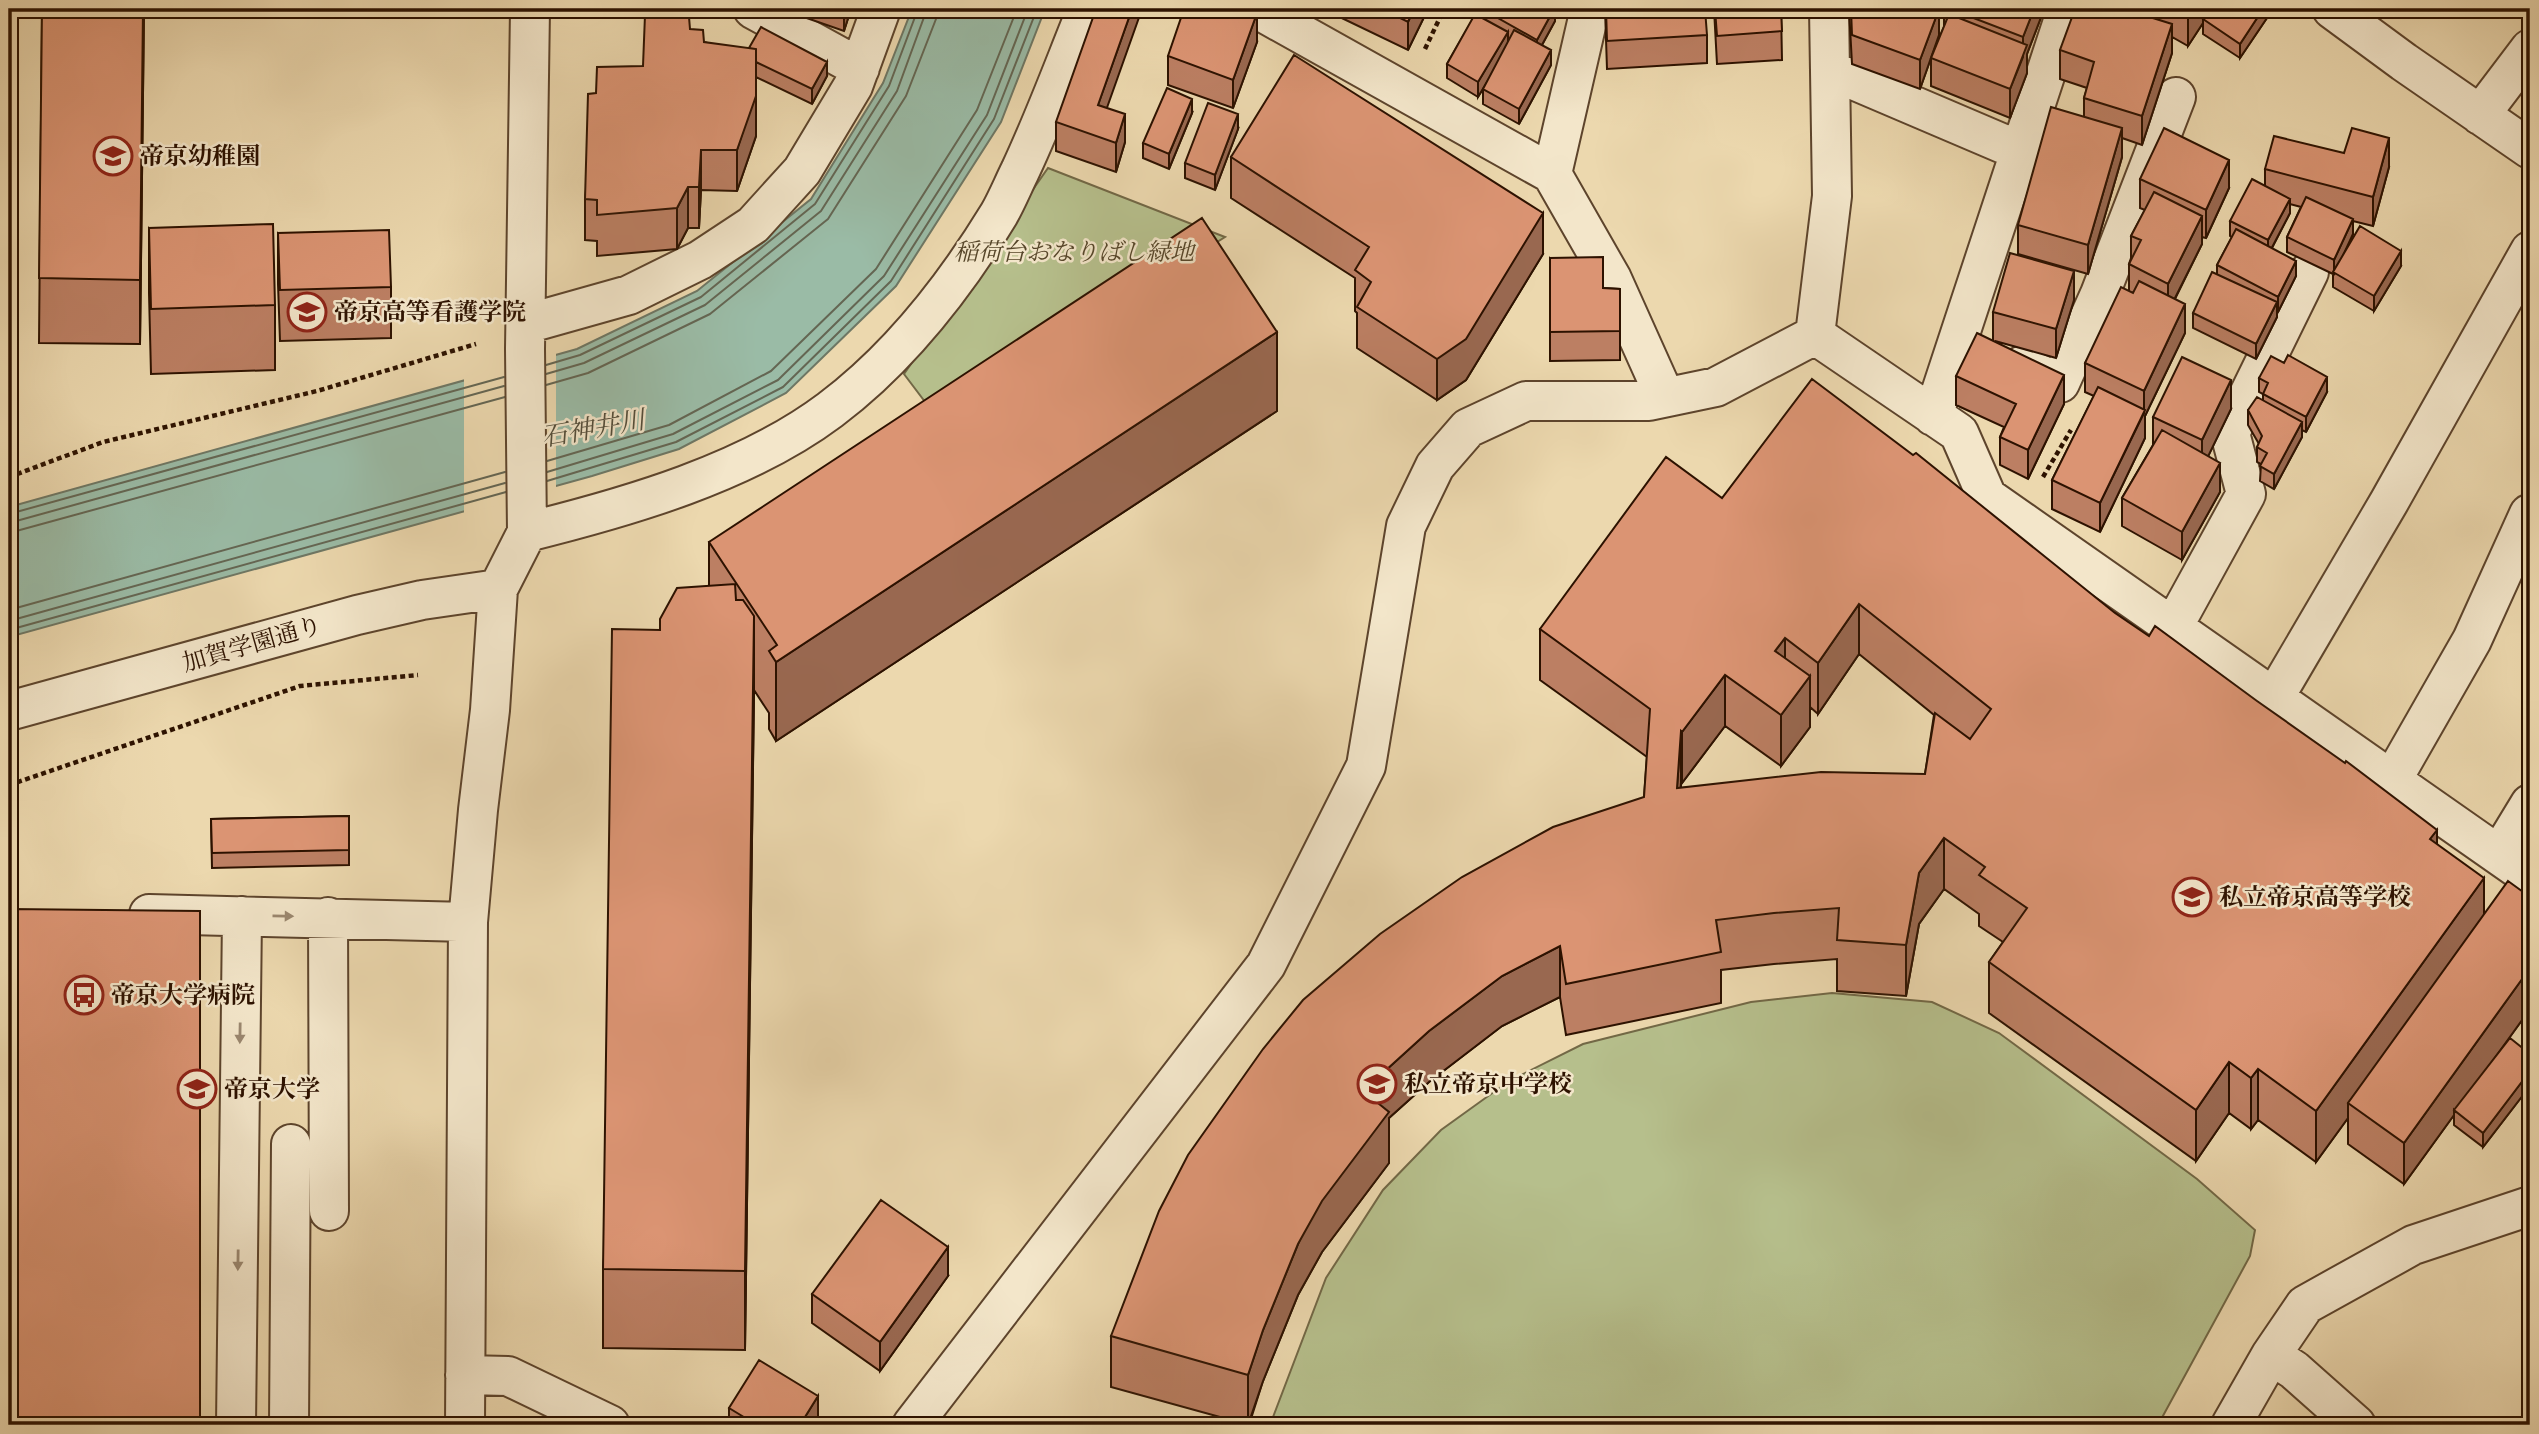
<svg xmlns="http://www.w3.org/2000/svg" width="2539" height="1434" font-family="'IM FELL English','Noto Serif JP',serif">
<rect width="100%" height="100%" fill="#ecd8ae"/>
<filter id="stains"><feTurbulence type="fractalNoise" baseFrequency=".00286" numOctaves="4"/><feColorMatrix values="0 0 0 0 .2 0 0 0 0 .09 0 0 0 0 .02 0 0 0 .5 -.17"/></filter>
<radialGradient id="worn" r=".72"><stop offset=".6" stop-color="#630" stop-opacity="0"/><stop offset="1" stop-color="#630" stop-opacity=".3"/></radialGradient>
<!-- green -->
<path fill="#b6bf8c" stroke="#726846" stroke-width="2" d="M1048 168 1225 237 938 419 904 374Z
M1832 993 1932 1002 1999 1033 2197 1179 2255 1230 2250 1256 2158 1425H1270L1326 1278 1383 1190 1441 1130 1509 1081 1583 1044 1751 1002Z"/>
<!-- water -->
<path fill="#9abba6" stroke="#6e7764" stroke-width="2" d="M912 9H1045L1001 122 896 286 786 393 679 449 592 476 9 637V507L577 349 697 291 811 199 883 83Z"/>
<!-- pier -->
<path fill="#ecd8ae" d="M556 351V489L464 514V377Z"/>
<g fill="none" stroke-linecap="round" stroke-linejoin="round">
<!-- shore -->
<path stroke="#646653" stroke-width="2" d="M546 365 580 355 701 297 815 204 889 86 918 9
M546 374 584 363 705 305 821 211 897 91 927 9
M546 385 588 373 710 314 828 219 906 96 936 19 937 9
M547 461 669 425 771 371 876 269 977 110 1017 9
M547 472 673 434 778 380 884 276 987 115 1028 9
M547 481 676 442 783 387 891 281 994 119 1037 9
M9 514 504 377
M9 523 504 386
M9 533 505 397
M9 610 505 472
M9 621 505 483
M9 630 506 492"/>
<defs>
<path id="minor" d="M753 9 860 68
M1257 9 1552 174 1590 9
M2332 9 2404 62 2530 149
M1830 70 2020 151
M2480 115 2530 49
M1552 174 1612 279 1665 397
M526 324 629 295 700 260 753 225 802 171 853 86 881 9
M1815 335 1959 433 1987 497 2530 877
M1815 335 1832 196 1829 9
M2021 366 2060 383 2100 294 2176 97
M1933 416 2067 9
M527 532C628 507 746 473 830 410 898 359 955 286 999 214 1007 200 1013 185 1020 171 1045 118 1065 63 1087 9
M2173 627 2246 494 2230 433 2309 272
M2274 698 2389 502 2530 251
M9 711 357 615 422 600 498 589
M2392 780 2472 640 2529 514 2530 515
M2499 855 2530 804
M149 914 468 922
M328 917 329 1211
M2271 1355 2294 1370 2356 1425
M465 1375 508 1376 610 1425
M236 1425 242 916
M289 1425 291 1144
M465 1425 468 922 478 810 490 710 498 589 527 532 525 349 530 9
M912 1425 1266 965 1366 766 1406 526 1435 466 1468 428 1526 401H1649L1716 387 1815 335
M2231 1425 2271 1355 2305 1305 2413 1245 2530 1206"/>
</defs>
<!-- minor casing -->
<use href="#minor" stroke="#5d442c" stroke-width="42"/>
<!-- path -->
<path stroke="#2d1200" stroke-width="4.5" stroke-dasharray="5 3.5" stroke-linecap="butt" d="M1425 49 1444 9
M9 477 103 442 317 391 476 344
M2043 477 2071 430
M9 785 300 686 418 675"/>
<!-- minor -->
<use href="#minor" stroke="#f3e6ca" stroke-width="38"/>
</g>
<!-- wall -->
<path fill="#bc7f63" stroke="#2d1200" stroke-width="2" fill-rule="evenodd" d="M9 9H16L15 18H9Z
M42 9H144L140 344 39 343Z
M731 9H744L741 14Z
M795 9H851L844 31 795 14Z
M1323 9H1428L1408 50Z
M1474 9H1555V21L1542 45 1551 65 1519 124 1483 104V89L1478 97 1447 78V64L1474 17Z
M1605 9 1707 35V63L1607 69Z
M1714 9H1781L1782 60 1717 64Z
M1849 9H1939V35L1933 52 1944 27V9H2043V12L2027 54V73L2010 118 1931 86V58L1920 89 1852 64Z
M2132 9 2131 11 2135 12V9H2273L2240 58 2203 34V23L2188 46 2172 37V53L2142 145 2122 138V157L2088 274 2018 254V225L2084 117V98L2087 88 2060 79V50Z
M690 29 704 42 827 76 812 104 756 77V136L737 191 701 190 699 228H688L677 249 597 256V241L585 240V199L596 93 643 66Z
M1257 42 1233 108 1168 85V56Z
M1107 108 1125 142 1116 172 1056 151V122Z
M1192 113 1169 169 1143 158V143Z
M1238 129 1215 190 1185 178V163Z
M1231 157 1543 254 1466 380 1437 400 1357 348V313L1355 311V278L1231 198Z
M2389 167 2373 226 2353 221V234L2345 252 2401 266 2374 311 2333 287V274L2287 252V237L2301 207 2290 204V213L2272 248 2296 276 2278 312 2277 311V317L2256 359 2193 328V313L2217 274V265L2232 237 2230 236V221L2265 186V169Z
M2140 179 2229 188 2206 238 2202 237V244L2175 299 2185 333 2145 416V438L2100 532 2052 509V480L2094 396 2085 392V363L2129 291V264L2131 258V236L2145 210 2140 208Z
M149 228 275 305V370L151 374 149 293Z
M278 233 391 287V338L280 341 278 284Z
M1550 258 1603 288 1620 289V360L1550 361Z
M2074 300 2056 358 1995 341 2064 404 2028 479 2000 465V437L2004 427 1956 405V376L1993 341V312Z
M2259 378 2327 392 2306 432 2302 430V437L2274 489 2260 481 2261 464 2257 462V447L2259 444 2248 425V410L2263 400V394L2259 392Z
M2231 409 2208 456 2220 492 2182 560 2122 526V498L2153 445V417Z
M1277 411 776 741 769 729V713L754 690 745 1350 603 1348V1269L660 630 709 586V542Z
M1722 498 2115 613 2437 844 2484 914 2530 897V1009L2496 1056 2530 1054V1086L2483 1147 2454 1125V1115L2404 1184 2348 1144V1118L2316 1162 2258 1120 2251 1129 2229 1113 2196 1161 1989 1013V962L2003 942 1979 926V914L1944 889 1919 924 1906 996 1837 991V959L1774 964 1721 970V1003L1566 1035 1560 997 1502 1026 1429 1082 1389 1118V1163L1322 1252 1298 1295 1263 1381 1249 1425 1111 1387V1336L1644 797 1647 757 1540 680V629ZM1859 654 1934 715 1925 774 1681 788V782L1682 783 1725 726 1781 766 1810 727V707L1818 714Z
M349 816V865L212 868 211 819Z
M948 1276 880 1371 812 1323V1294Z
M818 1396V1425H729V1408Z"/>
<!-- shaded-wall -->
<path fill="#996850" stroke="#2d1200" stroke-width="2" d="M143 9H144L140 344V280Z
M846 9H851L844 31V17Z
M1132 9H1142L1098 133V105Z
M1414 9H1428L1408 50V22Z
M1554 9H1555V21L1537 54V40Z
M1939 9V35L1920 89V60Z
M2034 9H2043V12L2027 54V73L2010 118V89L2023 57V37Z
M2194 9H2211L2203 19V23L2188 46V18Z
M2263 9H2273L2240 58V44Z
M1257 13V42L1233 108V80Z
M2172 24V53L2142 145V116Z
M1508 32V47L1478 97V82Z
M1551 50V65L1519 124V109Z
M827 62V76L812 104V89Z
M756 90V136L737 191V150Z
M1192 99V113L1169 169V154Z
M1125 114V142L1116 172V143Z
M1238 114V129L1215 190V175Z
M2122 128V157L2088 274V245Z
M2389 138V167L2373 226V197Z
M701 150V190L699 228V187Z
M2229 160V188L2206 238V210Z
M688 187V228L677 249V208Z
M2290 199V213L2268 255V240Z
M1543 213V254L1466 380 1437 400V359Z
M2202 216V244L2168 312V284Z
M2353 219V234L2334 275V260Z
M2401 251V266L2374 311V296Z
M2296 261V276L2278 312V297Z
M2074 271V300L2056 358V329Z
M2277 302V317L2256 359V344Z
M2185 304V333L2145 416V438L2100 532V503L2144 413V391Z
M1277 332V411L776 741V662Z
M2064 375V404L2028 479V450Z
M2327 377V392L2306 432V417Z
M2231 380V409L2202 469V440Z
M2302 422V437L2274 489V474Z
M2220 463V492L2182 560V532Z
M1859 604V654L1818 714V663Z
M754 616V695L745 1350V1271Z
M1785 638V689L1775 651Z
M1725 675V726L1682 783V732Z
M1810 676V727L1781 766V715Z
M1681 731V782L1677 839V788Z
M2437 830V881L2430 839Z
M1944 838V889L1919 924 1906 996V945L1919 873Z
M2484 878V929L2348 1103V1118L2316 1162V1111Z
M1560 946V997L1502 1026 1429 1082 1389 1118V1163L1322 1252 1298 1295 1263 1381 1248 1425V1375L1263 1330 1298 1244 1363 1091 1429 1031 1502 976Z
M2530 968V1009L2456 1112 2454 1110V1115L2404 1184V1143Z
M2229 1062V1113L2196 1161V1110Z
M2258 1069V1120L2251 1129V1078Z
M2530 1071V1086L2483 1147V1133Z
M948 1247V1276L880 1371V1342Z
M818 1396V1425H800Z"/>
<!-- building -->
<path fill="#db9473" stroke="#2d1200" stroke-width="2" fill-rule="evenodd" d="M42 9H143L140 280 39 278Z
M822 9H846L844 17Z
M1096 9H1132L1098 105 1125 114 1116 143 1056 122Z
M1184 9H1245L1257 13 1233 80 1168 56Z
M1382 9H1414L1408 22Z
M1482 9H1554L1537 40Z
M1606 9H1705L1707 35 1607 41Z
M1715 9H1781L1782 31 1717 36Z
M1851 9H1939L1920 60 1852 35Z
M1950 9H2034L2023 37Z
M2075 9H2124L2172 24 2142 116 2084 98 2094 62 2060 50Z
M2173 9H2194L2188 18Z
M2209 9H2263L2240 44 2203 19Z
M1475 14 1508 32 1478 82 1447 64Z
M1949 14 2027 45 2010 89 1931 58Z
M645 15 689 17 690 29 703 30 704 42 756 49V96L737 150H701L699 187H688L677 208 597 215V200L585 199 588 94 596 93 597 67 643 66Z
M761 27 827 62 812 89 756 62V49L749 48Z
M1514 30 1551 50 1519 109 1483 89Z
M1294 55 1543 213 1466 339 1437 359 1357 307 1371 282 1355 270 1369 247 1231 157Z
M1167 88 1192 99 1169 154 1143 143Z
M1208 103 1238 114 1215 175 1185 163Z
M2051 107 2122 128 2088 245 2018 225Z
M2164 128 2229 160 2206 210 2140 179Z
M2352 128 2389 138 2373 197 2265 169 2274 136 2344 153Z
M2252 179 2290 199 2268 240 2230 221Z
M2154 192 2202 216 2168 284 2129 264 2141 240 2131 236Z
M2306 197 2353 219 2334 260 2287 237Z
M1202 218 1277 332 776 662 769 651 777 645 709 542Z
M273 224 275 305 151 309 149 228Z
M2360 226 2401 251 2374 296 2333 272Z
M2236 229 2296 261 2278 297 2217 265Z
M389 230 391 287 280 290 278 233Z
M2010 253 2074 271 2056 329 1993 312Z
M1603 257V288L1620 289V331L1550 332V258Z
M2212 272 2277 302 2256 344 2193 313Z
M2139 281 2185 304 2144 391 2085 363 2121 287 2133 293Z
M1977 333 2064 375 2028 450 2000 437 2016 404 1956 376Z
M2288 355 2327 377 2306 417 2263 394 2268 383 2259 378 2271 356 2284 363Z
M2182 357 2231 380 2202 440 2153 417Z
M1812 379 1913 455 1916 453 2115 613 2149 636 2155 626 2257 701 2345 763 2346 761 2437 830 2430 839 2484 878 2316 1111 2258 1069 2251 1078 2229 1062 2196 1110 1989 962 2027 908 1979 875 1985 867 1944 838 1919 873 1906 945 1837 940 1839 908 1774 913 1716 920 1721 952 1566 984 1560 946 1502 976 1429 1031 1363 1091 1389 1112 1322 1201 1298 1244 1263 1330 1248 1375 1111 1336 1159 1211 1188 1155 1263 1049 1303 1000 1380 934 1462 877 1553 827 1644 797 1650 709 1540 629 1666 457 1722 498ZM1859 604 1991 709 1970 739 1935 713 1925 774 1821 772 1677 788 1681 731 1682 732 1725 675 1781 715 1810 676 1775 651 1785 638 1818 663Z
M2098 387 2145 410 2100 503 2052 480Z
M2257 397 2302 422 2274 474 2260 466 2267 453 2257 447 2262 436 2248 410Z
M2162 430 2220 463 2182 532 2122 498Z
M735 584 736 600H743L754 616 745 1271 603 1269 612 629 660 630V619L677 588Z
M349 816V850L212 853 211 819Z
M2508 881 2530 897V968L2404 1143 2348 1103Z
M9 909 200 911V1425H9Z
M2510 1038 2530 1054V1071L2483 1133 2454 1110Z
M881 1200 948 1247 880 1342 812 1294Z
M759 1360 818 1396 800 1425H757L729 1408Z"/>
<!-- one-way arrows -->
<defs><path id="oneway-solid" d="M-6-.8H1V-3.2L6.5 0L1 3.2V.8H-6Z" transform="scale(1.75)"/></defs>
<g fill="#9a876f">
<use href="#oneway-solid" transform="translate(283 916) rotate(1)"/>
<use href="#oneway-solid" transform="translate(240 1033) rotate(91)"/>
<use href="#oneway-solid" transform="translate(238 1260) rotate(91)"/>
</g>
<!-- icons -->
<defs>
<symbol id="school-ring" viewBox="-11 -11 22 22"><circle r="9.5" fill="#f3e6ca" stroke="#8f2418" stroke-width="1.5"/><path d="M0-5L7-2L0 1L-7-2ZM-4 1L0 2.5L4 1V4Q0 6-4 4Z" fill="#8f2418"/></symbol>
<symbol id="university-ring" viewBox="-11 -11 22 22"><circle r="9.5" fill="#f3e6ca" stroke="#8f2418" stroke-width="1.5"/><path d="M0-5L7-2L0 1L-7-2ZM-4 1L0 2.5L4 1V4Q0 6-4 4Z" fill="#8f2418"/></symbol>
<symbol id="bus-ring" viewBox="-11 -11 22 22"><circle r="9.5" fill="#f3e6ca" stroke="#8f2418" stroke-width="1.5"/><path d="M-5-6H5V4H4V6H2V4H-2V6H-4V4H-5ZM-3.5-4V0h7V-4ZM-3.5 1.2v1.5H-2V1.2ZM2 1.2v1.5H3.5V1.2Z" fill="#8f2418"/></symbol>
</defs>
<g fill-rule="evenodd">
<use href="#school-ring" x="91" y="134" width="44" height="44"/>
<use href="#university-ring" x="285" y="290" width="44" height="44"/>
<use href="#school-ring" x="2170" y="875" width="44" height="44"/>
<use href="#bus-ring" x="62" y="973" width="44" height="44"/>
<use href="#school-ring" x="1355" y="1062" width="44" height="44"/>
<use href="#university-ring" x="175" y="1067" width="44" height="44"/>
</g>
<g text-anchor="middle" stroke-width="5" stroke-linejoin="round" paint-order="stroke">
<!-- poi labels -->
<g font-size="24" font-weight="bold" fill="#2d1200" stroke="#f3e6ca" text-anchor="start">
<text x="140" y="164">帝京幼稚園</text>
<text x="334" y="320">帝京高等看護学院</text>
<text x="2219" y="905">私立帝京高等学校</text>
<text x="111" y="1003">帝京大学病院</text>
<text x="1404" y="1092">私立帝京中学校</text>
<text x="224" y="1097">帝京大学</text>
</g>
<!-- park labels -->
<g font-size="24" font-style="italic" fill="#56462a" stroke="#f3e6ca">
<text x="1074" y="260">稲荷台おなりばし緑地</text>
</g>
<!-- street labels -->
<g font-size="24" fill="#2d1200" stroke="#f3e6ca">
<text transform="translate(252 644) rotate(-16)" y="8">加賀学園通り</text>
</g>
<!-- water labels -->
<g font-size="26" font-style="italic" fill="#534d3a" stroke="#f3e6ca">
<text transform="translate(593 428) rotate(-10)" y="9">石神井川</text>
</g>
</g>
<!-- margin -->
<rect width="2539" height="1434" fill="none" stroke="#ecd8ae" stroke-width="35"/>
<rect x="10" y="10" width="2518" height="1413" fill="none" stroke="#2d1200" stroke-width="3.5"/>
<rect x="18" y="18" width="2504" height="1399" fill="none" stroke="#2d1200" stroke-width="2"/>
<rect width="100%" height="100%" filter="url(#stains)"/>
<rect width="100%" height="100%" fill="url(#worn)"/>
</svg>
